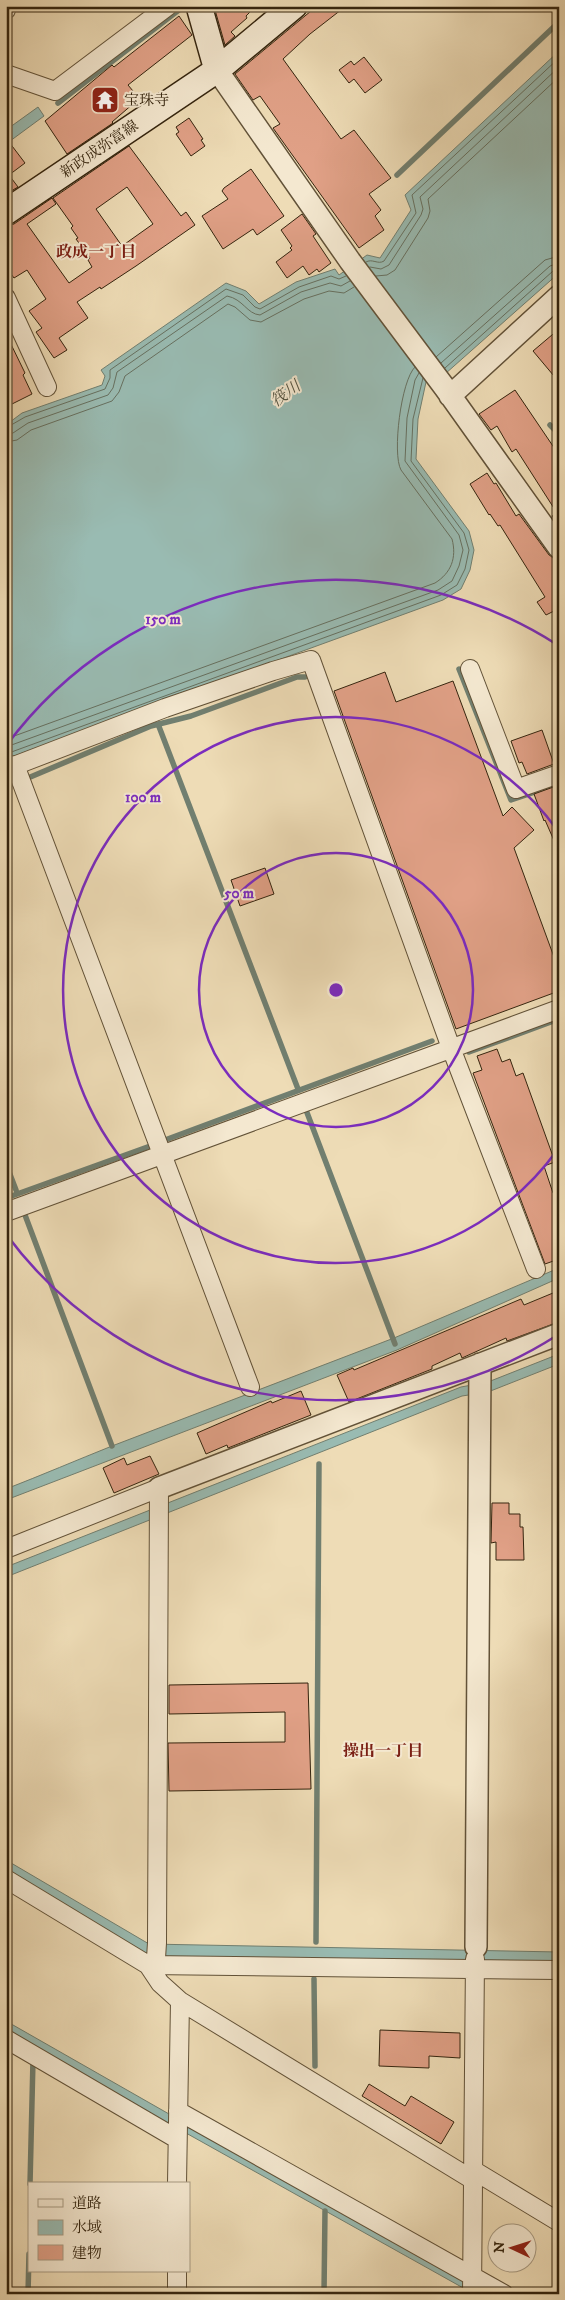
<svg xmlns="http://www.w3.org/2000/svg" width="565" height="2300" font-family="'IM FELL DW Pica','Noto Serif JP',serif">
<rect width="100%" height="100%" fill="#eedcb6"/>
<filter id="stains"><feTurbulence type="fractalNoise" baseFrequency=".004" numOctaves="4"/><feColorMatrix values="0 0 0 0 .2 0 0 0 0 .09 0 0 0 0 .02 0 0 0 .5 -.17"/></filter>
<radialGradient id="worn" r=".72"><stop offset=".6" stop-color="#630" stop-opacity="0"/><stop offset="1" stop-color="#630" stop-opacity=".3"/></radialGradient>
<!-- water -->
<path fill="#99bbb2" stroke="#717f70" d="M559 51V273L445 374 426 382 418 419 416 459 469 531 474 550 470 570 461 589 443 600 6 759V425L22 413 102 385 105 376 101 370 226 283 246 291 259 304 296 282 335 269 339 275 367 255 380 258 411 210 405 195Z
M38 107 44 116 6 144V130Z
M559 1268V1278L397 1350 6 1500V1489C42 1475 77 1460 112 1446L394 1338Z
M559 1354V1364L488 1392 462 1396 6 1577V1567L461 1387 488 1382Z
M6 1860 149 1944 559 1952V1963L149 1956 6 1870Z
M6 2021 169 2114 491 2294H474L186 2133 169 2126 6 2031Z"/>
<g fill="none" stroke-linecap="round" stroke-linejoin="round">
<!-- shore -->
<path stroke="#667060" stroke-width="1" d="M366 262C372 258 378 265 384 261L416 213 412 195 559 58
M370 267 381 269 389 265 421 215 423 209 420 197 559 67
M376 276 387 275 395 270 428 218 430 211 428 199 559 77
M436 357 545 260 559 256
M441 363 550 266 559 263
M445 368 553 271 559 270
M6 428 25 417 105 389 110 378V370L226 289 243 295 255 307 260 309 299 287 331 276 339 279 346 276
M6 435 13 433 28 423 108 395 113 388 117 372 227 296C243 299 247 314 260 315L301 292 330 283 341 286 350 281
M6 442 17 440 31 430 112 401 119 392 125 376 228 304 235 307 250 320 261 322 304 299 329 291 344 293 354 287
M6 739 435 583C451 573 457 558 452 539L401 470C392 454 401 380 415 367
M6 747 438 590 452 581 459 566 463 550 459 535 405 461 407 418 415 380 419 373
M6 754 441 595 457 585 465 569 469 550 464 533 411 461 413 419 423 378"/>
<!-- stream -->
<path stroke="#717f70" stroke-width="5.5" d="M58 103 184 6
M397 175 559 22
M550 425 559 434
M459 669 511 800 559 784
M158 724 298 1089
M28 778 151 726 191 716 297 677H305
M6 787 12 784
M469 1052 559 1019
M306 1110 395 1344
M165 1140 432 1041
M6 1164 16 1190
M6 1198 153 1145
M25 1215 112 1446
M316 1942 319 1464
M314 1979 315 2066
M30 2184 33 2060
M28 2294 29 2254
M324 2294 325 2211"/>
</g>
<!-- building -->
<path fill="#e0a086" stroke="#34240e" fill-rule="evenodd" d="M219 6H256L246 16 247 18 231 32 235 36 225 45 215 10Z
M317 6H346L310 34 283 59 341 139 354 130 391 178 369 194 381 210 375 216 384 230 359 248 273 128 280 124 260 96 253 100 235 74Z
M179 16 192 35 128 85 133 91 128 96 134 103 112 122 113 123 67 154 45 121 112 65 114 67Z
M364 57 382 80 365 93 354 79 349 83 339 70 351 61 354 65Z
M189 118 203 139 201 140 205 146 191 156 176 134 179 132 176 127Z
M6 138 25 163 9 175 18 187 6 194Z
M129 146 181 216 186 212 195 225 136 266 101 289 100 287 77 302 88 318 59 338 67 350 54 358 36 332 42 328 29 311 46 299 27 270 14 278 6 267V226L14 224 52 198 56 204 27 224 69 283 92 267 88 260 90 258 76 239 78 238 71 228 73 226 53 198ZM127 187 153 224 122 246 96 209Z
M251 169 284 216 257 235 253 229 223 249 202 216 228 199 222 191 224 188Z
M302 214 316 234 313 236 331 263 319 272 317 269 309 275 303 266 287 278 276 262 292 250 290 248 292 246 281 230Z
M559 329V382L533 351Z
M6 334 25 373 23 375 32 394 6 407Z
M515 390 559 455V526L552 516 557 513 516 449 512 452 497 426 491 430 479 414Z
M487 473 494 484 496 483 516 516 519 514 549 555 559 560V618L554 611 546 615 537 602 545 597 500 525 498 526 490 514 489 515 470 484Z
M385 672 396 702 453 681 503 816 512 807 534 830 514 848 554 957 559 956V991L456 1029 334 691Z
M542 730 554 764 527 774 522 762 519 763 511 741Z
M559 785V852L545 820 544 821 534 794Z
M265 868 274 894 240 906 231 880Z
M497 1049 502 1062 510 1059 516 1076 523 1073 555 1162 544 1166 553 1193 559 1191V1259L545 1264 473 1073 482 1070 477 1056Z
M553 1293 559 1306V1322L507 1341 506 1338 462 1358 460 1353 432 1366V1369L349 1402 337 1375 353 1368 354 1370 521 1299 524 1305Z
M301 1391 311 1415 228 1448 227 1445 206 1454 197 1433 271 1401 272 1403Z
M150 1456 159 1474 114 1493 103 1468 124 1458 127 1465Z
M492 1503H509V1514H520V1527H523L524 1560H496V1542L491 1543Z
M308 1683 311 1789 169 1791 168 1743 285 1742V1712L169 1714V1685Z
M380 2030 460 2033V2058L429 2056V2068L379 2066Z
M369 2084 405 2106 411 2096 454 2122 441 2144 362 2096Z"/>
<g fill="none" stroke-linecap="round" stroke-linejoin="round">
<defs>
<path id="minor" d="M6 10 7 6
M6 74 55 91 168 6
M6 298 47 387
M470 669 516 789 559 774
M15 765 250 1387
M6 769 165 708 273 671 311 660 451 1048 536 1269
M6 1212 559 1009
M6 1549 159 1488 157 1943 156 1958 148 1965
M6 1879 148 1965 160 1983 180 2001 473 2180
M148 1965 559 1970
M6 2039 177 2139
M178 2111 504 2294
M473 2170 559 2222
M177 2184 180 2001
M177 2294V2271
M472 2294 475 1959"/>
<path id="tertiary" d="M217 70 350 261 445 388 559 548
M450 396 559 296
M159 1488 559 1334
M476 1947 480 1364"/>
<path id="secondary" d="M199 6 217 70 294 6
M6 212 217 70"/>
</defs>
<!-- minor casing -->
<use href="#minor" stroke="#625238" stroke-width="20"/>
<!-- tertiary casing -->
<use href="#tertiary" stroke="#625238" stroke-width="24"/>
<!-- secondary casing -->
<use href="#secondary" stroke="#34240e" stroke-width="28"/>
<!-- minor -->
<use href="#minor" stroke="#f4e8d0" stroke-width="18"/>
<!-- tertiary -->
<use href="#tertiary" stroke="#f4e8d0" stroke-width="21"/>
<!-- secondary -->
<use href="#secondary" stroke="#f4e8d0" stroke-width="25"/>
</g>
<!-- distance rings -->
<g fill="none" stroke="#7b2cbf" stroke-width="2.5">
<circle cx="336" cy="990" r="137"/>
<path d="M558 1149A273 273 0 1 1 558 831"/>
<path d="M556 1336A410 410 0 0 1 6 1234M6 746A410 410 0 0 1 556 644"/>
</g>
<!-- icons -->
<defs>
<symbol id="temple-square" viewBox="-11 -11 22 22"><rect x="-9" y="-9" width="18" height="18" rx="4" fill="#8f2418" stroke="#f4e8d0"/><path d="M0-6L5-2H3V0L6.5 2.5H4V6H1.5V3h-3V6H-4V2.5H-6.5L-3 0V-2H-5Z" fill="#fff"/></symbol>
</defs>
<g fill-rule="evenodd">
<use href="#temple-square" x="89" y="84" width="32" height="32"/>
</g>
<g text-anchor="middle" stroke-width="4" stroke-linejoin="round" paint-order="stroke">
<!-- poi labels -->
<g font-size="15" fill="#34240e" stroke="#f4e8d0" text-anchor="start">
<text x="124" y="105">宝珠寺</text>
</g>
<!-- street labels -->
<g font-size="15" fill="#34240e" stroke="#f4e8d0">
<text transform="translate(99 149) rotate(-34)" y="5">新政成弥富線</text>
</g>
<!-- neighbourhood labels -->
<g font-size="16" font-weight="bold" fill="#7a1f14" stroke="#f4e8d0">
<text x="96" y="257">政成一丁目</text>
<text x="383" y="1756">操出一丁目</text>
</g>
<!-- water labels -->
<g font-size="16" font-style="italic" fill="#52513f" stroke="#f4e8d0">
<text transform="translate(285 393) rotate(-36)" y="6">筏川</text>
</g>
</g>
<circle cx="336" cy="990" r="8" fill="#7b2cbf" stroke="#f4e8d0" stroke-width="2.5"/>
<g font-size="15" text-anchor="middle" font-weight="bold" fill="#7b2cbf" stroke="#f4e8d0" stroke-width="4" stroke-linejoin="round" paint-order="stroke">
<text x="163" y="624">150 m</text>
<text x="143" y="802">100 m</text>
<text x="239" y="898">50 m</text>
</g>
<!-- margin -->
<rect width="565" height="2300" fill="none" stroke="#eedcb6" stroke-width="25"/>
<rect x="8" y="8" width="550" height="2285" fill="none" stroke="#34240e" stroke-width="2.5"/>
<rect x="12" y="12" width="540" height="2275" fill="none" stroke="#34240e"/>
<!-- legend -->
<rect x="28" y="2182" width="162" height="90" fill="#f4e8d0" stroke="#a79a82"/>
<rect x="38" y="2199" width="25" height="8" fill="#f4e8d0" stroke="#a79a82"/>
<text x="72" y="2208" font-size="15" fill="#34240e">道路</text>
<rect x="38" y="2220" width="25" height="15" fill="#99bbb2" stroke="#a79a82"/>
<text x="72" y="2232" font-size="15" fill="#34240e">水域</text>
<rect x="38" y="2245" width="25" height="15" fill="#e0a086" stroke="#a79a82"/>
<text x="72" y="2258" font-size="15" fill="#34240e">建物</text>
<!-- north arrow -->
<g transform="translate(512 2248) rotate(274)"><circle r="24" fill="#f4e8d0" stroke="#a79a82"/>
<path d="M0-4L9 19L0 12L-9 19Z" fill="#8f2418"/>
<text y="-8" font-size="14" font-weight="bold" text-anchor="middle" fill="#34240e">N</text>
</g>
<rect width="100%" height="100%" filter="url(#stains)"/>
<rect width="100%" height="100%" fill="url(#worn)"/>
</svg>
